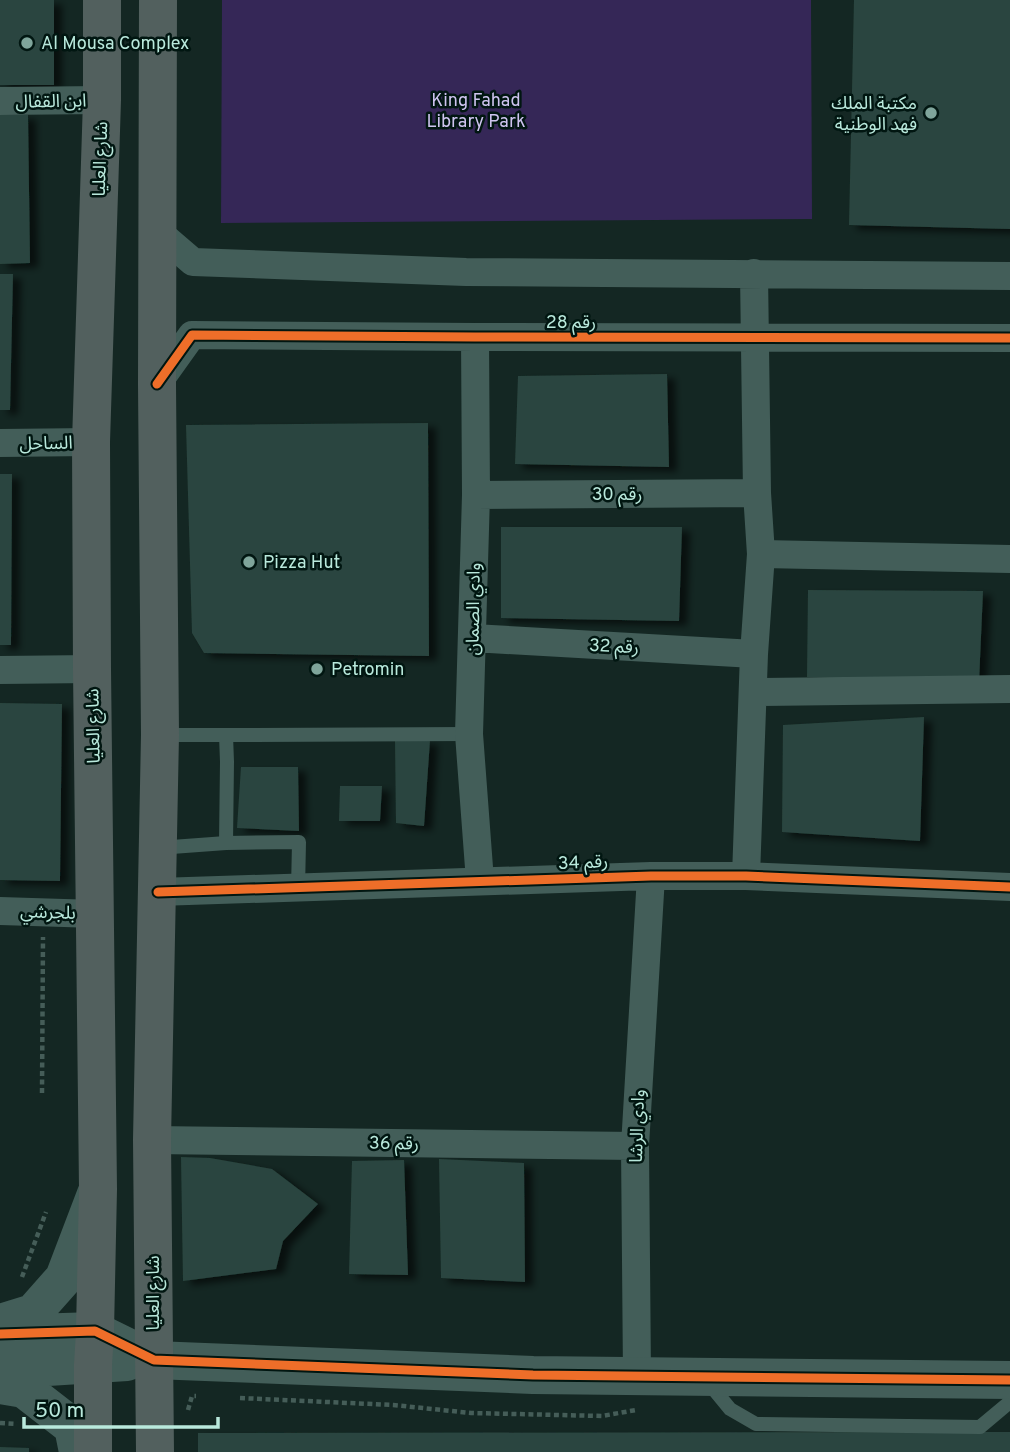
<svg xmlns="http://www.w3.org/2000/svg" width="1010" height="1452" font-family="Overpass,'Noto Sans Arabic',sans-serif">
<defs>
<filter id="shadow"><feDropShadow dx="8" dy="4.5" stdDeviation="3.5" flood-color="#0009"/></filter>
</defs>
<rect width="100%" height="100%" fill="#142723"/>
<!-- green -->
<path fill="#352757" d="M222 0H811L812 219 221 223Z"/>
<!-- building -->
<path fill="#2a453f" filter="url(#shadow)" d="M0 0H54V85H0Z
M854 0H1010V229L849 225Z
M0 115H28L30 263 0 264Z
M0 274H13L10 410H0Z
M667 374 669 467 515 464 518 376Z
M428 423 429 656 204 653 192 633 186 425Z
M0 474H12L11 645H0Z
M501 527H682L679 621 501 618Z
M808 590 983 591 979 682 807 677Z
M0 703 62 704 60 881 0 880Z
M924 717 920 841 782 832 783 725Z
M395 740H430L424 826 396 823Z
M241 767H298L299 831 237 828Z
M340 786H382L380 821H339Z
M181 1157 210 1158 272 1169 318 1204 283 1241 276 1269 183 1281Z
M439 1159 524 1163 525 1282 441 1278Z
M404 1160 408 1275 349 1274 352 1161Z
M1010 1432V1452H198V1433Z
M0 1447 29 1448V1452H0Z"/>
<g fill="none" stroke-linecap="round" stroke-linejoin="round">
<!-- path -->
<path stroke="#455d58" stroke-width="4.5" stroke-dasharray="5 3.5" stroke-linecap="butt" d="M42 1093 43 937
M22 1277 46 1212
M240 1398 393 1405 471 1413 602 1416 636 1410
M188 1410 192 1396H196
M0 1423 17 1424"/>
<!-- lane -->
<path stroke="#435e59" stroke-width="14" d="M161 735H226L227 762 226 843
M226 735 469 734
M158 848 226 843 299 842 298 889
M707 1381 730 1409 756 1424 980 1427 1010 1402"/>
<!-- street -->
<path stroke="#435e59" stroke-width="28" d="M0 101 102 100
M158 232 193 262 466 272 1010 276
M475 337 476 495 469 734 480 881
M157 384 192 335 475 337 1010 338
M0 443 91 442
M476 495 757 493
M761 554 1010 559
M473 638 754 654
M0 670 92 669
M753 692 1010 689
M746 876 754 654 761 554 757 493 754 273
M158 892 651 876H746L1010 887
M0 911 96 914
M152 1140 635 1146
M637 1376 635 1146 651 876"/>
<!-- secondary -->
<path stroke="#435e59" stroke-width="38" d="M0 1323 33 1313 64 1278 96 1194
M0 1334 95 1331 154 1360 533 1375 1010 1380
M0 1370 127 1362
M0 1385 24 1389 73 1427 78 1452"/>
<!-- primary -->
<path stroke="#52605e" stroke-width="38" d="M93 1452V1365L95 1331 98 1189 92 669 91 442 102 100V0
M155 1452 152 1140 160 735 157 384 158 0"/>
<defs>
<path id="cycleway" d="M157 384 192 335 475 337 1010 338
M158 892 651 876H746L1010 887
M0 1334 95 1331 154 1360 533 1375 1010 1380"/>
</defs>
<!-- cycleway casing -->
<use href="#cycleway" stroke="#011611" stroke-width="13"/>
<!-- cycleway -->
<use href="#cycleway" stroke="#ee6e29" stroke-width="9"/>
</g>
<!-- markers -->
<g fill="#7fa59b" stroke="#011611" stroke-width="2.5">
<circle cx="27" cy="43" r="7"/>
<circle cx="931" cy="113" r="7"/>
<circle cx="249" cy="562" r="7"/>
<circle cx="317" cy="669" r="7"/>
</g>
<g text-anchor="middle" stroke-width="5" stroke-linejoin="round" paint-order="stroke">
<!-- poi labels -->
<g font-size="18" fill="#b9e9dc" stroke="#011611" text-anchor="start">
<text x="41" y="49">Al Mousa Complex</text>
<text x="917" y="109" text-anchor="end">مكتبة الملك<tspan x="917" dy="21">فهد الوطنية</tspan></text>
<text x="263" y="568">Pizza Hut</text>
<text x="331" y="675">Petromin</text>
</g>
<!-- park labels -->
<g font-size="18" fill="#cfc4f0" stroke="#011611">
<text x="476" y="106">King Fahad<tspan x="476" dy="21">Library Park</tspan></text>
</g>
<!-- street labels -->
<g font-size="18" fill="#b9e9dc" stroke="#011611">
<text transform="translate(51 101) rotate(-1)" y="6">ابن القفال</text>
<text transform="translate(100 159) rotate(-88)" y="6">شارع العليا</text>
<text x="571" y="328">رقم 28</text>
<text transform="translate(46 443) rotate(-1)" y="6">الساحل</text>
<text x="617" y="500">رقم 30</text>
<text transform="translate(473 609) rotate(-89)" y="6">وادي الصمان</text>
<text transform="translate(614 646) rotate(3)" y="6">رقم 32</text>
<text transform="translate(93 726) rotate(-91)" y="6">شارع العليا</text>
<text transform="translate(583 862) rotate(-2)" y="6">رقم 34</text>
<text transform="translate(48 912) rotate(2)" y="6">بلجرشي</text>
<text transform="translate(637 1126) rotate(-88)" y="6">وادي الرشا</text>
<text transform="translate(394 1143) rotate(1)" y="6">رقم 36</text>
<text transform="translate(153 1293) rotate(-90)" y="6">شارع العليا</text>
</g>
</g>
<!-- scale -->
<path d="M24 1417v10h194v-10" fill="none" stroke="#b9e9dc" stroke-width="3.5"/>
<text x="35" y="1417" font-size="21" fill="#b9e9dc" stroke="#011611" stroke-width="5" paint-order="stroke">50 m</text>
</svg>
